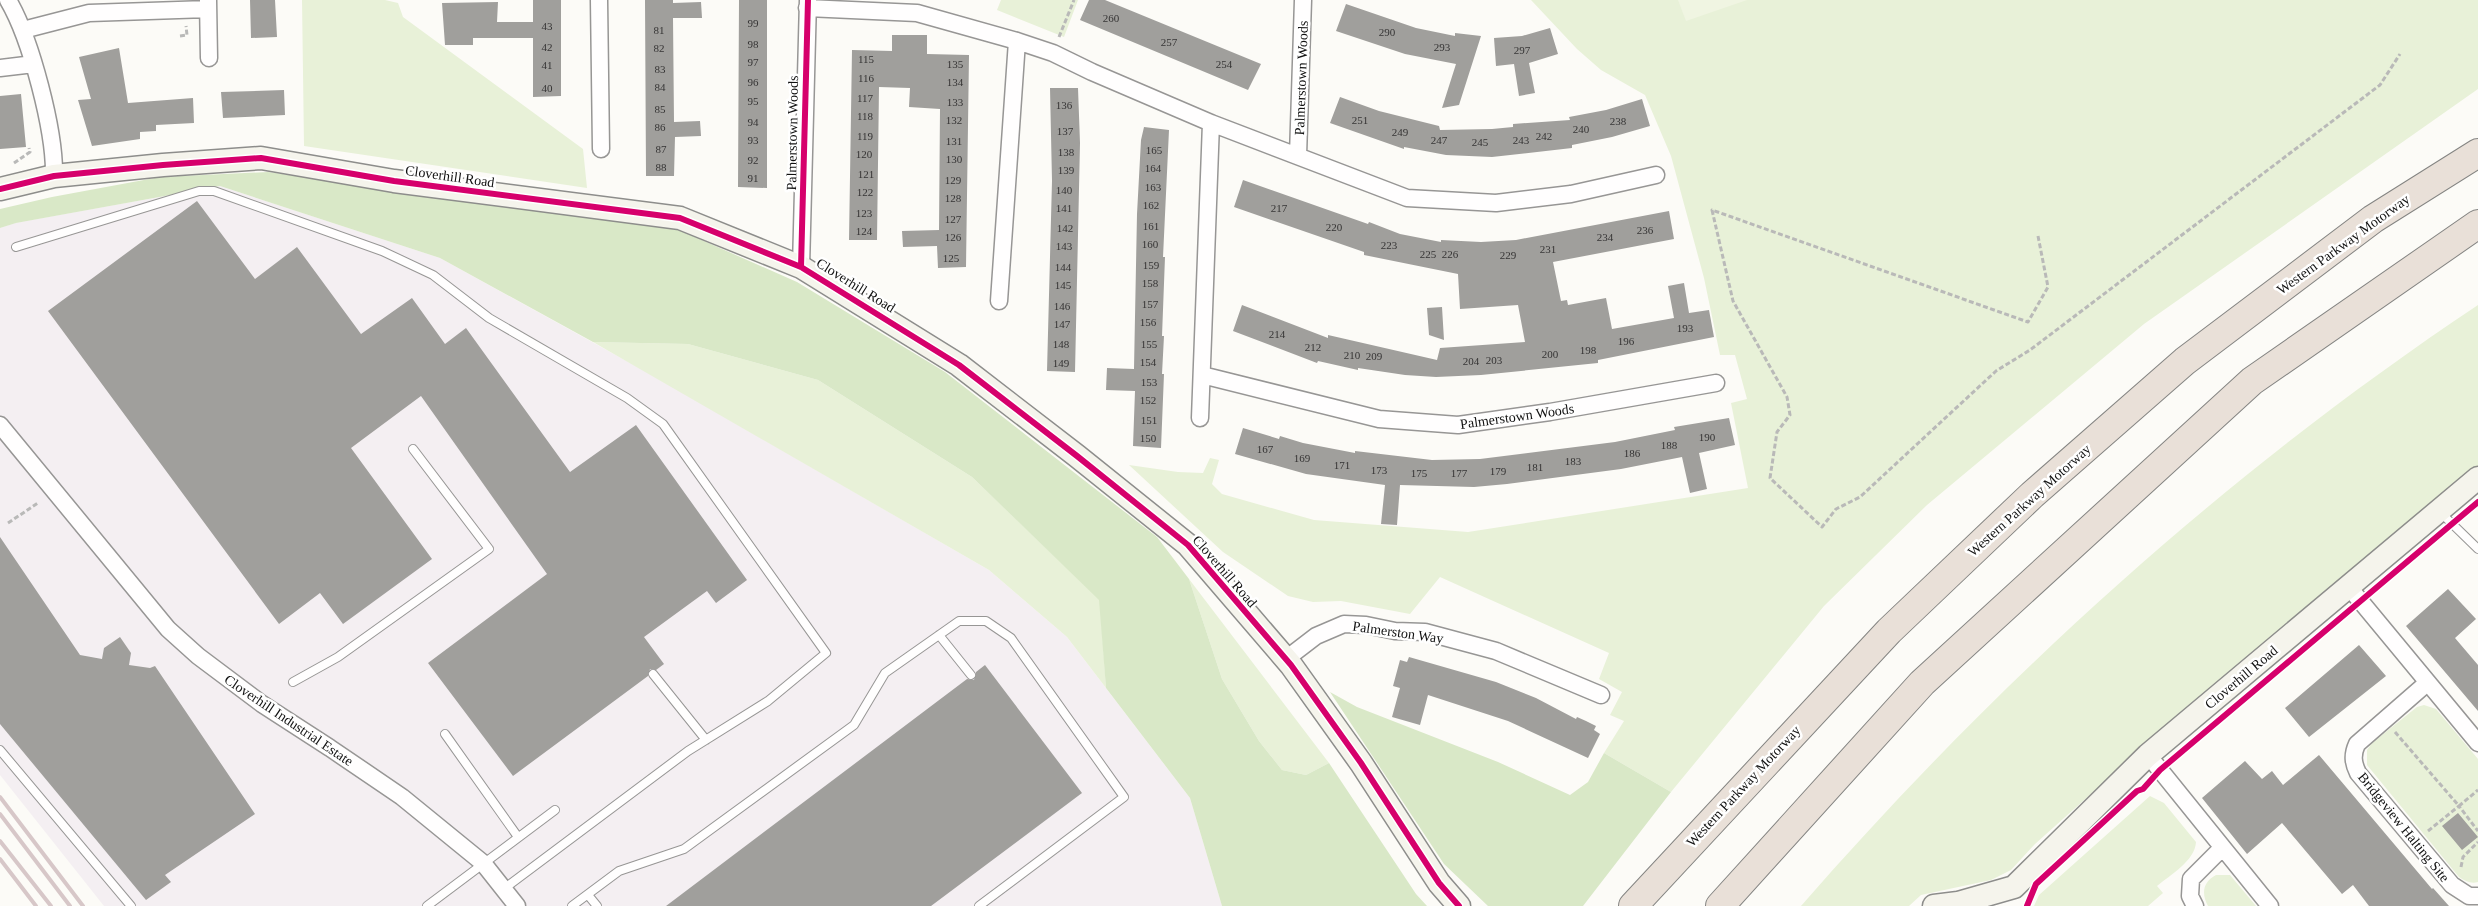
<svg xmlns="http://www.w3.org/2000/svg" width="2478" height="906" font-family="'Times New Roman',serif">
<rect width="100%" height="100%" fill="#fcfbf7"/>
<!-- industrial -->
<path fill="#f4eff2" d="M220 186 440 258 650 374 989 570 1067 637 1190 798 1222 906H104L0 775V228L15 223Z"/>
<!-- green -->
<path fill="#e8f1d8" d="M302 0H385L398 3 403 17 583 149 587 188 304 146Z
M1001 0H1078L1064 37 997 10Z
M1531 0H2478V89L2144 324 1927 505 1824 606 1671 792 1604 753 1624 721 1610 715 1622 692 1599 679 1609 653 1440 577 1410 614 1341 601 1313 602 1288 596 1223 552 1129 465 1178 472 1203 473 1210 458 1219 460 1212 484 1222 494 1314 520 1468 532 1748 488 1731 403 1747 399 1735 355H1720L1704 278 1671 156 1645 95 1601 70 1577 49Z
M2478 305V469L2140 750 2035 844 2011 870 1991 880 1921 895 1909 906H1801C2000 678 2226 473 2478 305Z
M593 342 688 344 818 380 972 477 1100 600 1106 688 1067 637 989 570Z
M1189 579 1329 763 1306 775 1282 770 1259 741 1222 679Z
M2424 705 2436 709 2478 759V882C2471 884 2465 881 2459 877L2367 765V750L2372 743 2417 707Z
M2150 796 2164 803 2196 842C2195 861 2170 875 2157 886L2163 893 2148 906H2034L2039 895Z
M2216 875H2230L2256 906H2208C2201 893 2203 882 2216 875Z"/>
<!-- forest -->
<path fill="#d9e8c7" d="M268 172 679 230 797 282 945 372 1157 537 1189 579 1222 679 1259 741 1282 770 1306 775 1329 763 1416 894 1427 906H1222L1190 798 1106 688 1099 600 972 477 818 380 688 344 593 342 440 258 220 186 16 223 0 228V209L52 197 160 177Z
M1330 692 1357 707 1498 762 1570 795 1588 782 1604 753 1671 792 1583 906H1488L1444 864Z"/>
<!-- pitch -->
<path fill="#f0f5e2" d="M1678 0H1747L1686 21Z"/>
<!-- building -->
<path fill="#a09f9c" d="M250 0H275L277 37 251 38Z
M533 0H561V96L533 97V38H473V45H445L442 3 498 2 497 22H533Z
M645 0H673V3L701 2 702 18H673L674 122 700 121 701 136 675 137 674 176H646Z
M739 0H767V188L738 187Z
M1089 0H1105L1261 64 1248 90 1080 20Z
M1346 4 1416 28 1455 36V33L1481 36 1459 105 1442 108 1456 64 1405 54 1336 31Z
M1550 28 1558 54 1529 63 1535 93 1519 96 1514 64 1496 66 1494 38 1522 36Z
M892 35H927V54L969 55 966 267 938 268 937 246 903 247 902 231 939 230 940 109 909 107 910 88 879 87 877 240H849L852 50 892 51Z
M119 48 128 103 193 98 194 123 156 125V131L140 132V139L92 146 78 100 91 99 79 57Z
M1050 88H1078L1080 143 1075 372 1047 371 1052 181Z
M284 90 285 115 223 118 221 92Z
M21 94 26 147 0 149V96Z
M1340 97 1379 111 1439 126 1440 130 1492 129 1513 127V124L1570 120 1569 117 1606 110 1642 99 1650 126 1612 137 1572 145V148L1492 157 1446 155 1404 147V149L1330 123Z
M1144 127 1169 130 1163 257H1165L1162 336H1164L1162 374H1164L1161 448 1133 446 1135 391 1106 390 1107 368 1134 369 1137 214 1141 140Z
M1243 180 1368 224 1369 222 1400 234 1441 242V240L1481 242 1516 240 1669 211 1674 239 1553 262 1561 301 1567 300 1568 305 1606 298 1612 329 1674 318 1668 286 1684 283 1689 313 1709 310 1714 337 1598 360V363L1481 375 1436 377 1405 375 1358 368V370L1318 361 1317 363 1233 331 1242 305 1328 338V335L1437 360 1440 348 1525 342 1518 305 1460 309 1458 274 1364 255V252L1234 207Z
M197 201 255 279 297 247 361 334 412 298 445 344 466 328 570 472 636 425 747 580 716 603 707 591 644 637 664 664 656 670 650 669 648 676 513 776 428 663 547 574 421 396 351 448 432 559 343 624 320 593 279 624 48 311Z
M1442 307 1444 340 1429 335 1427 308Z
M1729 418 1735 445 1699 453 1707 489 1690 493 1682 457 1621 469 1507 484 1474 487 1400 485 1397 525 1381 524 1385 485 1306 474 1235 454 1243 428 1279 439 1280 436 1303 443 1355 453V451L1432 460 1480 459 1615 442 1675 430 1674 427Z
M0 537 80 655 102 659 104 648 120 637 131 653 129 665 150 668 155 666 255 814 165 875 171 882 146 900 0 724Z
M2448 589 2476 619 2455 638 2478 665V711L2406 626Z
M2359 645 2386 676 2309 737 2285 708Z
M1409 657 1496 682 1536 698 1576 719 1577 717 1586 721 1596 726 1594 730 1600 734 1588 758 1508 721 1428 695 1420 725 1392 717 1400 688 1393 686 1400 660 1407 662Z
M985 665 1082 793 931 906H666L967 679 974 680 976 672Z
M2319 755 2432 889 2433 888 2449 906H2369L2353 885 2342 894 2282 823 2247 854 2202 798 2245 761 2262 779 2272 771 2283 785Z
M2458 813 2478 837 2462 850 2442 826Z"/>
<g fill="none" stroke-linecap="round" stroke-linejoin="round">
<defs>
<path id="lane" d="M16 247 199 191H214L382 251 433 275 489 318 627 398 663 424 826 653 768 701 688 751 505 888
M2440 512 2478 549
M939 635 971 675
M653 674 706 740
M293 682 338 657 489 549 413 449
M445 734 518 837
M0 750 131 906
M588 895 597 906
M427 906 555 810
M572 906 619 871 684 849 854 725 885 673 959 621H986L1011 638 1124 797 979 906"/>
<path id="street" d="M8 0C31 39 55 131 54 176
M208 0 209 58
M599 0 601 149
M807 8 917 13 1017 41 1053 53 1092 72 1211 123 1407 198 1496 203 1571 194 1656 175
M23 30 89 13 208 9
M0 68 34 64
M1298 156 1303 0
M801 267 808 0
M999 301 1017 41
M1202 375 1379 419 1458 425 1550 412 1716 383
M1200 418 1211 123
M0 425 168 629 198 656 262 704 330 748 402 797 483 863 517 906
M2348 586 2478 743
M1286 659 1316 636 1344 624 1366 625 1395 631 1425 632 1496 651 1601 695
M2427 683 2357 744C2352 755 2353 763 2358 773L2452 885 2469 896H2478
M2148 755 2270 906
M2195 906 2190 896 2191 879 2222 848"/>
<path id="secondary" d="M0 189 54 176 163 165 261 158 394 181 680 218 801 267 959 365 1077 456 1188 545 1291 665 1361 763 1439 883 1459 906
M1958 903 2014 887 2148 755 2478 478
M1934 906 1958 903 1969 906"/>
<path id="highway" d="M1633 906 1889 631 2032 495 2185 361 2373 219 2478 153
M1720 906 1922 683 2252 381 2478 224"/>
</defs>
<!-- lane casing -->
<use href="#lane" stroke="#979695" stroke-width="10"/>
<!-- street casing -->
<use href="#street" stroke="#979695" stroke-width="19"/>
<!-- secondary casing -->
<use href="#secondary" stroke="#8d8d8b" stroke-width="25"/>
<!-- highway casing -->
<use href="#highway" stroke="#848482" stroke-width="30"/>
<!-- path -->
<path stroke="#b9b9b8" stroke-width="3" stroke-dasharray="5 2.5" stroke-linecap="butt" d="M180 36 187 35 186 26
M1059 37 1074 0
M14 163 30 152 29 148
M2038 236 2048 287 2028 322 1712 210 1733 301 1787 397 1790 415 1777 432 1770 478 1822 527 1836 509 1860 497 1996 371 2030 350 2380 85 2400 54
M8 523 38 503
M2395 732 2459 806 2478 790
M2428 831 2459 806 2478 831
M2461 867 2463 857 2478 842"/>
<!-- lane -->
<use href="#lane" stroke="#fffefe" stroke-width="8"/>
<!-- street -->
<use href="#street" stroke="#fffefe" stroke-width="16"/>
<!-- secondary -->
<use href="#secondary" stroke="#f5f4ec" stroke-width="22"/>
<!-- highway -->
<use href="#highway" stroke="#e9e0d8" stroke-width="28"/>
<!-- rail -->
<path stroke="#d7c7c8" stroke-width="4" d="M0 797 83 906
M0 814 70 906
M0 841 51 906
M0 859 36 906"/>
<defs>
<path id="cycleway" d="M0 189 54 176 163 165 261 158 394 181 680 218 801 267 959 365 1077 456 1188 545 1291 665 1361 763 1439 883 1459 906
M801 267 808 0
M2027 906 2036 884 2137 791 2143 789 2160 770 2478 502"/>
</defs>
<!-- cycleway casing -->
<use href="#cycleway" stroke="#fff" stroke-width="9"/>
<!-- cycleway -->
<use href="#cycleway" stroke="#d6006c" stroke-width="6"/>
</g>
<g text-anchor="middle" stroke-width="5" stroke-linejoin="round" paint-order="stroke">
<!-- number labels -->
<g font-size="11" fill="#353434">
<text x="1111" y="22">260</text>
<text x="753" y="27">99</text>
<text x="547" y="30">43</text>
<text x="659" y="34">81</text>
<text x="1387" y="36">290</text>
<text x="1169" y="46">257</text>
<text x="753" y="48">98</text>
<text x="547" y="51">42</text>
<text x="1442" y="51">293</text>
<text x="659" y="52">82</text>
<text x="1522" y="54">297</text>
<text x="866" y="63">115</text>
<text x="753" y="66">97</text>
<text x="955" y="68">135</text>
<text x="1224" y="68">254</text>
<text x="547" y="69">41</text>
<text x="660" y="73">83</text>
<text x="866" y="82">116</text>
<text x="753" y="86">96</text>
<text x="955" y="86">134</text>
<text x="660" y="91">84</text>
<text x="547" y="92">40</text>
<text x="865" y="102">117</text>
<text x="753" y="105">95</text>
<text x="955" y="106">133</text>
<text x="1064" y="109">136</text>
<text x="660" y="113">85</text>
<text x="865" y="120">118</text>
<text x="954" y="124">132</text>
<text x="1360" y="124">251</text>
<text x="1618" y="125">238</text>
<text x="753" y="126">94</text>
<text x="660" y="131">86</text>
<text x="1581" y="133">240</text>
<text x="1065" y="135">137</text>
<text x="1400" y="136">249</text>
<text x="865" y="140">119</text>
<text x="1544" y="140">242</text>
<text x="753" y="144">93</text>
<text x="1439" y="144">247</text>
<text x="1521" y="144">243</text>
<text x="954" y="145">131</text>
<text x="1480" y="146">245</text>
<text x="661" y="153">87</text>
<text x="1154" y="154">165</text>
<text x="1066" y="156">138</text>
<text x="864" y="158">120</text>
<text x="954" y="163">130</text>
<text x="753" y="164">92</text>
<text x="661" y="171">88</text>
<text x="1153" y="172">164</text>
<text x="1066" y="174">139</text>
<text x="866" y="178">121</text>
<text x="753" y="182">91</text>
<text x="953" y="184">129</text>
<text x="1153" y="191">163</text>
<text x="1064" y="194">140</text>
<text x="865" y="196">122</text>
<text x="953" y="202">128</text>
<text x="1151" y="209">162</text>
<text x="1064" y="212">141</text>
<text x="1279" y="212">217</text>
<text x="864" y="217">123</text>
<text x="953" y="223">127</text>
<text x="1151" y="230">161</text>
<text x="1334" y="231">220</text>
<text x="1065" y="232">142</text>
<text x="1645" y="234">236</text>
<text x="864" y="235">124</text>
<text x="953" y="241">126</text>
<text x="1605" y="241">234</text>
<text x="1150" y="248">160</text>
<text x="1389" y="249">223</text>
<text x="1064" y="250">143</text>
<text x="1548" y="253">231</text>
<text x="1428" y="258">225</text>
<text x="1450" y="258">226</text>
<text x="1508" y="259">229</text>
<text x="951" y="262">125</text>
<text x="1151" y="269">159</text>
<text x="1063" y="271">144</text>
<text x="1150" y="287">158</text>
<text x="1063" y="289">145</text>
<text x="1150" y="308">157</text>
<text x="1062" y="310">146</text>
<text x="1148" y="326">156</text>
<text x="1062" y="328">147</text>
<text x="1685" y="332">193</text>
<text x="1277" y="338">214</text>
<text x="1626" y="345">196</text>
<text x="1061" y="348">148</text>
<text x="1149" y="348">155</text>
<text x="1313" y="351">212</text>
<text x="1588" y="354">198</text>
<text x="1550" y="358">200</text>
<text x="1352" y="359">210</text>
<text x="1374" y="360">209</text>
<text x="1494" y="364">203</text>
<text x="1471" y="365">204</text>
<text x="1148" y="366">154</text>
<text x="1061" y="367">149</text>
<text x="1149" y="386">153</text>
<text x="1148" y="404">152</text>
<text x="1149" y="424">151</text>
<text x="1707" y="441">190</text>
<text x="1148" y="442">150</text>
<text x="1669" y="449">188</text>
<text x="1265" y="453">167</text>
<text x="1632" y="457">186</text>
<text x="1302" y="462">169</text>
<text x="1573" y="465">183</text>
<text x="1342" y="469">171</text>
<text x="1535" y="471">181</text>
<text x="1379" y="474">173</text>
<text x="1498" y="475">179</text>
<text x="1419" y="477">175</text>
<text x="1459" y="477">177</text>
</g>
<!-- street labels -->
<g font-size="14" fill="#111" stroke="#fff">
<text transform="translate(1301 78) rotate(-88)" y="5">Palmerstown Woods</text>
<text transform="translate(792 133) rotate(-89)" y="5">Palmerstown Woods</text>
<text transform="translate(450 176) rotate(8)" y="5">Cloverhill Road</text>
<text transform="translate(2343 244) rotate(-36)" y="5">Western Parkway Motorway</text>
<text transform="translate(856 285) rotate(32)" y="5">Cloverhill Road</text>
<text transform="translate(1517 416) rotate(-8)" y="5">Palmerstown Woods</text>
<text transform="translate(2029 500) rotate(-42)" y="5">Western Parkway Motorway</text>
<text transform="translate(1225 571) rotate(49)" y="5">Cloverhill Road</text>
<text transform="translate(1398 632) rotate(8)" y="5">Palmerston Way</text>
<text transform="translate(2241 677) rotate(-40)" y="5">Cloverhill Road</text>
<text transform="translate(289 720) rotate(34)" y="5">Cloverhill Industrial Estate</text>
<text transform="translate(1743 786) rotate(-47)" y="5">Western Parkway Motorway</text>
<text transform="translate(2404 827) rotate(51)" y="5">Bridgeview Halting Site</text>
</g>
</g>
</svg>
